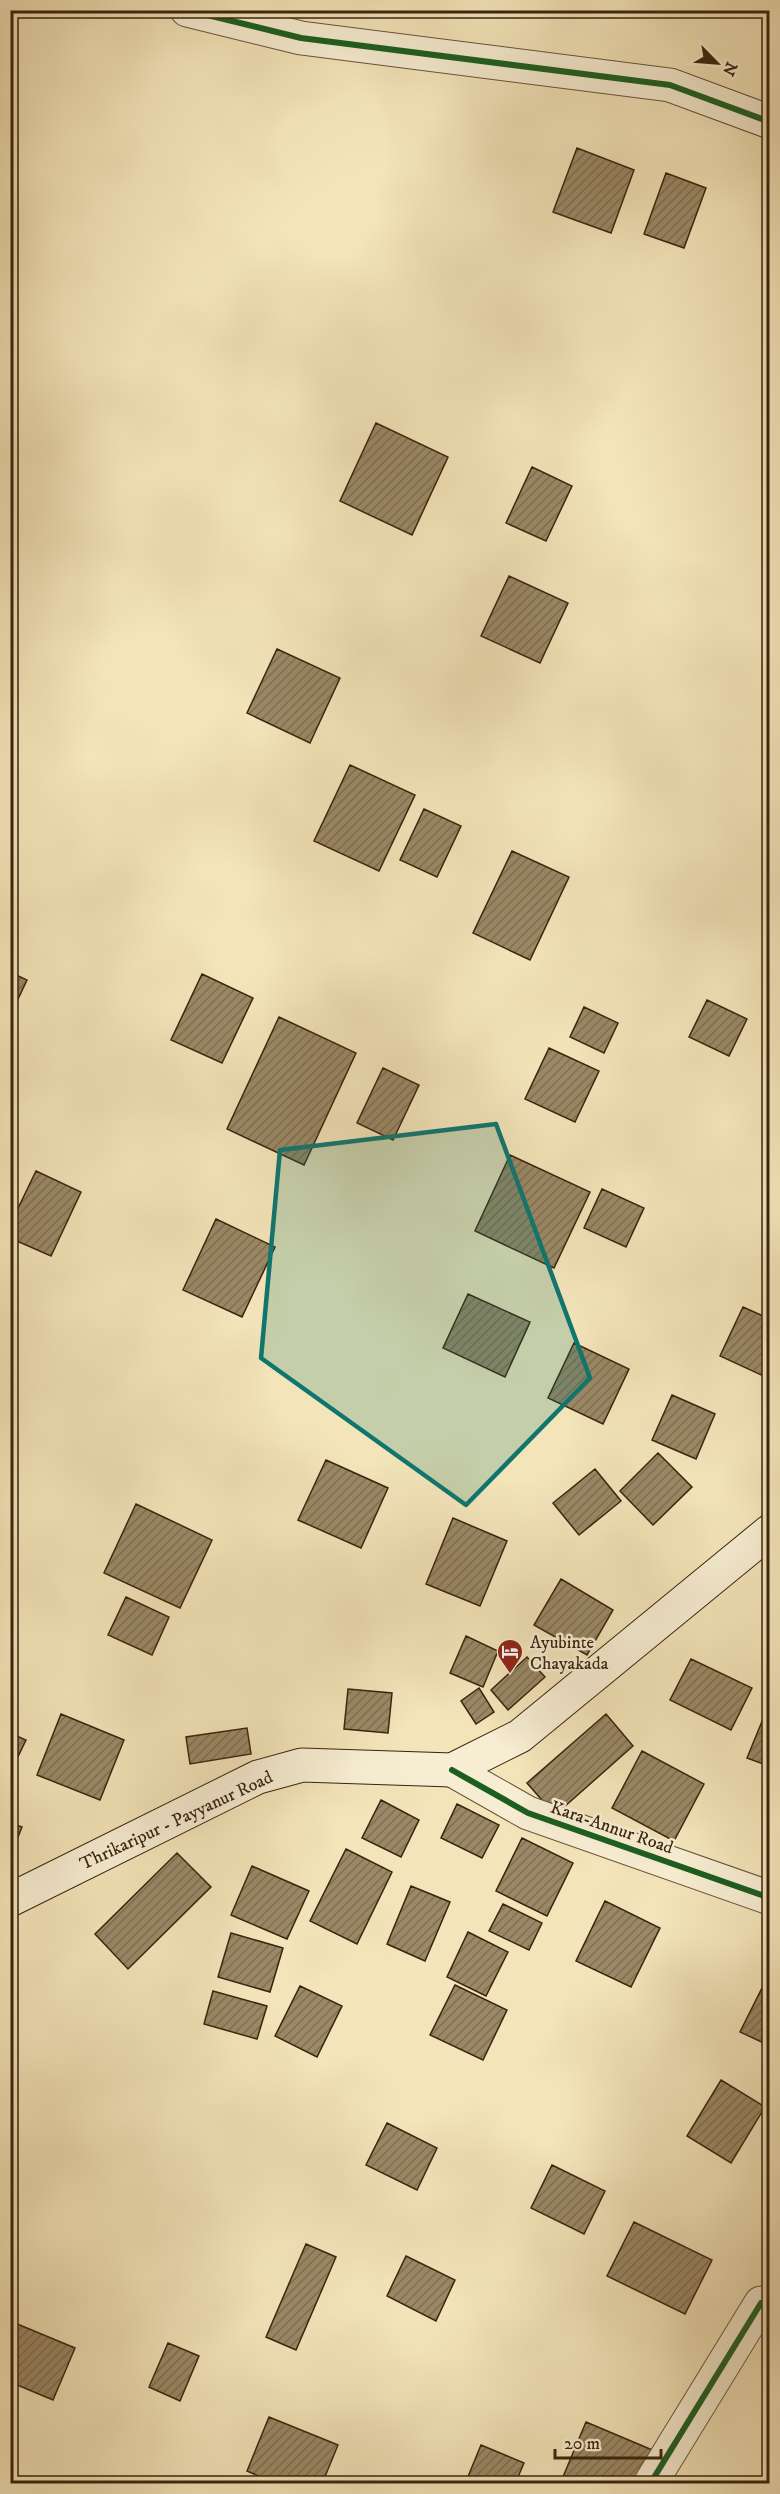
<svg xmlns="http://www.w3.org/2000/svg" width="780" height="2494" font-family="'IM FELL DW Pica',serif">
<defs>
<pattern id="building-hatch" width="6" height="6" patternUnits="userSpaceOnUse" patternTransform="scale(1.5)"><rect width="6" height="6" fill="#9a8866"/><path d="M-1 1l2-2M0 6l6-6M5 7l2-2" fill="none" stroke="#7f6f52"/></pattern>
</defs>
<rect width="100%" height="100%" fill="#f3e4b9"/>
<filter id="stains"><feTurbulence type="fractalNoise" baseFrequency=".00333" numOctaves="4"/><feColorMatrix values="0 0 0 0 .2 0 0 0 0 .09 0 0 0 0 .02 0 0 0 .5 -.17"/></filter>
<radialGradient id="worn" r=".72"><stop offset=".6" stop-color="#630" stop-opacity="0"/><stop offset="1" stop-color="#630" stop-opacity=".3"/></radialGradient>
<!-- building -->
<path fill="url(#building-hatch)" stroke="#39240d" stroke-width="1.5" d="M577 148 634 170 611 233 553 212Z
M666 173 706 188 684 248 644 234Z
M376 423 448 457 412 535 340 501Z
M532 467 572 486 546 541 506 523Z
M509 576 568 603 540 663 481 636Z
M277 649 340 678 310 743 247 713Z
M350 765 415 795 379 871 314 841Z
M424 809 461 826 437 877 400 860Z
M512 851 569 877 530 960 473 933Z
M10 972 27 980 10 1016Z
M202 974 253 998 222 1063 171 1040Z
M707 1000 747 1019 729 1056 689 1037Z
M584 1007 618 1023 604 1053 570 1037Z
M279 1017 356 1053 304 1165 227 1129Z
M549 1048 599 1071 575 1122 525 1099Z
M383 1068 419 1085 393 1140 357 1123Z
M510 1155 590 1192 554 1268 475 1231Z
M36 1171 81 1192 51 1256 10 1238V1225Z
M602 1189 644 1208 626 1247 584 1228Z
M216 1219 275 1247 242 1317 183 1290Z
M468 1294 530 1322 505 1377 443 1348Z
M743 1307 770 1319V1379L720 1356Z
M574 1343 629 1369 603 1424 548 1398Z
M672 1395 715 1414 696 1459 652 1440Z
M658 1453 692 1487 653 1525 620 1491Z
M326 1460 388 1488 361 1548 298 1520Z
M595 1469 621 1501 579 1535 553 1503Z
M136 1504 212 1540 180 1608 104 1573Z
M453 1518 507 1541 480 1606 426 1584Z
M561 1579 613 1610 587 1655 534 1625Z
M126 1597 169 1617 152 1655 108 1635Z
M466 1636 498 1651 483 1687 450 1673Z
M527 1657 545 1677 508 1710 491 1690Z
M691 1659 752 1688 731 1730 670 1700Z
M479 1688 494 1712 476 1724 461 1701Z
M348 1689 392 1693 388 1733 344 1729Z
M61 1714 124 1740 100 1800 37 1775Z
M606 1714 633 1746 555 1815 527 1783Z
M763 1719 770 1721V1780L763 1777 766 1765 747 1758Z
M247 1728 251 1754 190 1764 186 1737Z
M10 1733 26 1740 10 1773Z
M642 1751 704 1784 674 1841 612 1808Z
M381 1800 419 1820 401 1857 362 1838Z
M457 1804 499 1825 482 1858 441 1838Z
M10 1823 22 1827 10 1857Z
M522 1838 573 1863 547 1916 496 1891Z
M346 1849 392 1872 357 1944 310 1921Z
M177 1853 211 1887 128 1969 95 1934Z
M252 1866 309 1891 287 1939 231 1915Z
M411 1886 450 1902 425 1961 387 1944Z
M605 1901 660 1928 631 1987 576 1961Z
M503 1904 542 1923 529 1950 489 1931Z
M468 1932 508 1952 486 1996 447 1977Z
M231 1933 283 1948 270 1992 218 1977Z
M765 1982 770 1984V2046L740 2032Z
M455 1985 507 2010 483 2060 430 2035Z
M300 1986 342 2006 317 2057 275 2036Z
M213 1991 267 2006 257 2039 204 2024Z
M721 2080 765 2107 731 2163 687 2136Z
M387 2123 437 2148 417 2190 366 2165Z
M552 2165 605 2191 584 2234 531 2208Z
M634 2222 712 2260 685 2314 607 2276Z
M306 2244 336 2257 296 2350 266 2337Z
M406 2256 455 2280 436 2321 387 2296Z
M10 2321 75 2348 53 2400 10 2382Z
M168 2343 199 2356 180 2401 149 2387Z
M269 2417 338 2445 322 2484H277L247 2471Z
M586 2422 657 2452 643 2484H560Z
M481 2445 524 2463 515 2484H465Z"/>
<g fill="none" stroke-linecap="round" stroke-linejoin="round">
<defs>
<path id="minor" d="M187 10 301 38 670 85 770 122
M452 1770 528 1813 770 1898
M650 2484 761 2303"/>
<path id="secondary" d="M10 1900 258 1777 302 1765 452 1770 520 1736 770 1531"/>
</defs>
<!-- minor casing -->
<use href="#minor" stroke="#685438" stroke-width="35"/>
<!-- secondary casing -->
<use href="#secondary" stroke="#39240d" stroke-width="35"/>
<!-- minor -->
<use href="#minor" stroke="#f7edd2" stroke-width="33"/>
<!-- secondary -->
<use href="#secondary" stroke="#f7edd2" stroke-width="33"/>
<defs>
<path id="cycleway" d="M187 10 301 38 670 85 770 122
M452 1770 528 1813 770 1898
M650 2484 761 2303"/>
</defs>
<!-- cycleway casing -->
<use href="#cycleway" stroke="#f7edd2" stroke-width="10"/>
<!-- cycleway -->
<use href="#cycleway" stroke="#1b5e20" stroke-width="6"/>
</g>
<!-- marked area -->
<path fill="#0f766e" fill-opacity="0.2" stroke="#0f766e" stroke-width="4.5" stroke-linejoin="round" d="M496 1124 590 1378 466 1505 261 1358 280 1150Z"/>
<!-- icons -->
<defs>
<symbol id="hotel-pin" viewBox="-11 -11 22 30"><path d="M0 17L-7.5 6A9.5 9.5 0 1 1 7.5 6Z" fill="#8f2418" stroke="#f7edd2"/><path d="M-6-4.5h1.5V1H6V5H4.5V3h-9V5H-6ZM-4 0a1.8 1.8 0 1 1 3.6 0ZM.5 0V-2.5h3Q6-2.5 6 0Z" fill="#fff"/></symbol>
</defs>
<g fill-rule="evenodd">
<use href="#hotel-pin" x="495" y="1637" width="30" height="40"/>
</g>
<g text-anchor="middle" stroke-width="5" stroke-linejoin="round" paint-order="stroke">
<!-- poi labels -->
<g font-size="18" fill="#39240d" stroke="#f7edd2" text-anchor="start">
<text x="530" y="1648">Ayubinte<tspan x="530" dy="21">Chayakada</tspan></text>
</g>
<!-- street labels -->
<g font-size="18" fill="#39240d" stroke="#f7edd2">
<text transform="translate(176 1820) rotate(-25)" y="6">Thrikaripur - Payyanur Road</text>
<text transform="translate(612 1827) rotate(19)" y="6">Kara-Annur Road</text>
</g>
</g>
<!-- margin -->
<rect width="780" height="2494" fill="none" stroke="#f3e4b9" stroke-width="36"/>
<rect x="12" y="12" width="756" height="2470" fill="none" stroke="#39240d" stroke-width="3"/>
<rect x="18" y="18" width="744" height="2458" fill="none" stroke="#39240d" stroke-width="1.5"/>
<!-- north arrow -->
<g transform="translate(717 63) rotate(115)" stroke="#f7edd2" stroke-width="4.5" paint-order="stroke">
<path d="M0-4.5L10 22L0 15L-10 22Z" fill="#39240d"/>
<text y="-9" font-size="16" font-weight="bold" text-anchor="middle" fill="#39240d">N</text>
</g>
<!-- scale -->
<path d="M555 2449v9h106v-9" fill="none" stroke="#39240d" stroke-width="3"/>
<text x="564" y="2449" font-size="18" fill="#39240d" stroke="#f7edd2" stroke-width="4.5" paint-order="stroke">20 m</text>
<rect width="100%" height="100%" filter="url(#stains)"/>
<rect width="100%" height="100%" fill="url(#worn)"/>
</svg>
